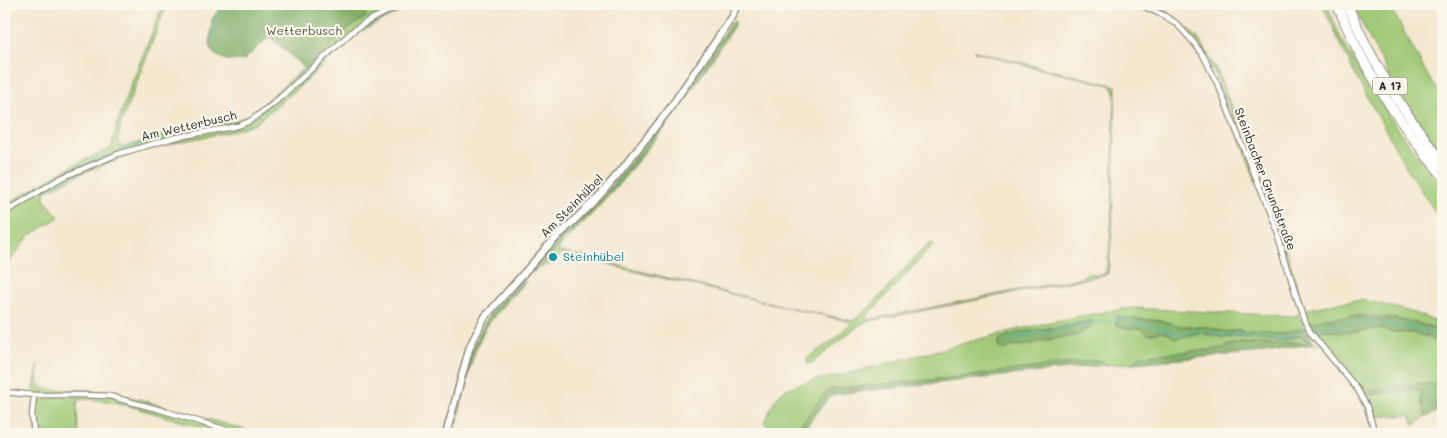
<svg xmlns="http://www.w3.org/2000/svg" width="1447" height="438" font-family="Mali,sans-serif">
<rect width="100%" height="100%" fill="#fbf7ec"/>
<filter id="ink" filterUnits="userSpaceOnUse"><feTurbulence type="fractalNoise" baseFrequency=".02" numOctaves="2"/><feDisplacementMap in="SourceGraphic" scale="10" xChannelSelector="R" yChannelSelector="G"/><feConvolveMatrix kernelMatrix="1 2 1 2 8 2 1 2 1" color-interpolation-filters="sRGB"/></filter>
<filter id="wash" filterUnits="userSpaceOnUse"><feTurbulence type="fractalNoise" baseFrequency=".0096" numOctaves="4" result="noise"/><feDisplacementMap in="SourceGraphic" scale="20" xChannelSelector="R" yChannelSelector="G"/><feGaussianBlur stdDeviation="1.12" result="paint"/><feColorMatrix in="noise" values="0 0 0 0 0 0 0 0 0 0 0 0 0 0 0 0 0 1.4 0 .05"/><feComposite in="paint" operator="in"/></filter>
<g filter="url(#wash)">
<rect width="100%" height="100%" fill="#f4e8cf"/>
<!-- green -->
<path fill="#a0ca77" stroke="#667a51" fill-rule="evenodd" d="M163 4H167L121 123 118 140 121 148 164 135 235 121 250 115 352 26 366 17 364 4H415L360 32 299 87 254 124 228 132 179 142 138 152 82 173 46 191 44 199 59 217 28 237 11 260 4 267V206L64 170 111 148C122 98 146 52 163 4Z
M1322 4H1327L1340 36 1363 78 1372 89 1398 130 1443 188V224L1409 172 1356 77Z
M1353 4H1389L1429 78 1443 97V152C1405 107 1377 57 1353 4Z
M1163 8 1197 37 1215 66 1280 229 1304 310 1335 303 1365 300 1411 312 1443 324V330C1414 322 1381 313 1350 316 1336 318 1322 321 1308 324L1221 86C1207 55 1191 30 1162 12Z
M974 51 1116 86 1112 227 1108 274 866 322 859 325 812 363 808 364 806 359 835 339 852 322 624 269 597 260 565 253C559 254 559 257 555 261 550 264 544 265 539 269L561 243 558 252C589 255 618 266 648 273 716 290 784 307 853 321L871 306 919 253 931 243 934 244 866 318 867 320 1081 278 1087 273 1098 275 1104 274C1115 262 1112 130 1115 104V92L1111 85 1026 66 1021 63Z
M1132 308 1289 316H1296L1297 313 1304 327 1285 334 1247 333 1241 330 1226 332 1206 327 1181 326 1163 321 1126 318 1118 315 1116 325 1129 329 1141 328 1148 335C1159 332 1167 330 1175 339L1198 333 1208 334 1223 338 1240 336 1290 339 1300 336C1305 341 1312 339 1317 344L1291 342 1282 344 1240 342 1218 349 1139 356 1133 363 1105 365 1102 361 1096 360 961 377 831 389 825 393 794 434H767L769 430 765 422C770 411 774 396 785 390 800 381 832 378 851 373 886 363 922 355 957 345 1015 330 1073 315 1132 308ZM1091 320 1078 335 1046 340 1029 345 1014 346 1026 332 1047 328 1063 327Z
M1382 328C1393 333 1403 331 1414 333 1425 335 1434 340 1443 346V412L1438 411V385L1419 383 1369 390 1370 395 1416 389 1421 392V403L1427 417 1414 425 1410 416H1372L1360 388 1314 333 1326 330 1349 333Z
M39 364C37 374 35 382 45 389L98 391 139 399 259 434H228L114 402 86 399 79 400 77 403 78 434H37L34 410 37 402V392H33Z"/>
<!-- forest -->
<path fill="#80ae68" stroke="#566c4a" d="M223 4H364L366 17 352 26 305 69 270 36 244 60 228 61 214 54 210 46 212 19Z
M735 20V24L685 100 680 97 731 22Z
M673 109 677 112 615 189 587 219 561 243 534 273 532 268 549 248 604 195Z
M524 279 526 281C511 297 494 313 483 333 468 362 463 402 455 434H449L472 347 490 313 520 280Z
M1116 315 1126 318 1163 321 1181 326 1206 327 1226 332 1241 330 1247 333 1285 334 1304 327 1313 341H1306L1300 336 1281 341 1250 338 1240 336 1223 338 1208 334 1198 333 1175 339C1167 330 1159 332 1148 335L1141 328 1129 329 1116 325Z
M1351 316 1404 320 1443 330V346L1428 337 1413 333 1391 332 1382 328 1349 333 1326 330 1314 333 1308 324 1325 318Z
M1092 320 1090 328 1077 335 1046 340 1029 345 1014 346 1004 350 999 348V340C1012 331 1045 329 1061 327 1071 326 1082 322 1092 320Z
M1240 342C1264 345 1288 342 1312 344L1265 352 1133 363 1139 356 1144 355 1218 349Z
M1096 360 1102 361 1105 365 836 394 829 397 801 434H794L825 393 831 389 961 377Z
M1419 383 1438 385V411L1427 417C1422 409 1421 402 1421 392L1416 389 1370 395 1369 390Z"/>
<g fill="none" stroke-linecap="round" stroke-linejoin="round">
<!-- stream -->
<path stroke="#48b6c1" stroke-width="1" d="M212 39 218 16 226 4
M298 87 356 34 368 26 412 4
M261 118 294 90
M209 128C221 126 235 124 246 119 268 109 286 87 303 71
M240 129 255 123
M119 150 180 133 206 129
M110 153 113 152
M47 189 86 171
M4 209 52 178 106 155
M1311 330C1323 328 1337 324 1350 323 1380 320 1410 328 1440 335L1443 338
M1007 340 1078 325 1121 319 1164 329 1176 334H1185L1201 331 1227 336 1239 334 1255 338H1286L1307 331"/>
</g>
</g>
<g filter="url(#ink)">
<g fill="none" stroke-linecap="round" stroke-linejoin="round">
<defs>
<path id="street" d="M1138 4 1163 15 1176 23 1194 43 1203 55 1219 87 1277 233 1303 318 1311 333 1358 390 1367 407 1375 434
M4 213 61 178 118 154 173 138 238 126 250 121 273 104 354 30 370 20 403 4
M4 392 34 395H81L109 396 161 410 240 434
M34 434 32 415 34 395"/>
<path id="secondary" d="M446 434 470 346 485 317 547 247 600 195 618 174 668 111 733 16 738 4"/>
<path id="highway" d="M1337 4C1362 67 1400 125 1443 176
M1347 4C1371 61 1404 114 1443 162"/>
</defs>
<!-- street casing -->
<use href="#street" stroke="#908a7d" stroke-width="7"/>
<!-- secondary casing -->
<use href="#secondary" stroke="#908a7d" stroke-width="9"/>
<!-- highway casing -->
<use href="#highway" stroke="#908a7d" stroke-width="11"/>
<!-- street -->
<use href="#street" stroke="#fff" stroke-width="4.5"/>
<!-- secondary -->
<use href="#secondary" stroke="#fff" stroke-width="6"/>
<!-- highway -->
<use href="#highway" stroke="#fff" stroke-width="9"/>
</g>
</g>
<!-- markers -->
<circle fill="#0f9aa8" stroke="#fbf7ec" stroke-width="2" cx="553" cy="257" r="5"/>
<g text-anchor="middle" stroke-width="4.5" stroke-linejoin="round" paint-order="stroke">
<!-- shield labels -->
<rect fill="#fbf7ec" stroke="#696865" stroke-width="1" x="1372.5" y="77.5" width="35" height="17" rx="4"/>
<g font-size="11" font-weight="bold" fill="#2b2b2b">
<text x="1390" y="90">A 17</text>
</g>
<!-- park labels -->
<g font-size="12" fill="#4e5b42" stroke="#fbf7ec">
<text x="304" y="35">Wetterbusch</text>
</g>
<!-- street labels -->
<g font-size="12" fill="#2b2b2b" stroke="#fbf7ec">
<text transform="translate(189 126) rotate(-13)" y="4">Am Wetterbusch</text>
<text transform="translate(1265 179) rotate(69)" y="4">Steinbacher Grundstraße</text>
<text transform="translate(572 206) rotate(-45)" y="4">Am Steinhübel</text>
</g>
<!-- culture labels -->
<g font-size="12" fill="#0d838f" stroke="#fbf7ec" text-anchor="start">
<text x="563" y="261">Steinhübel</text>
</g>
</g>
<!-- margin -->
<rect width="1447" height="438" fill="none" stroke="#fbf7ec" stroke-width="20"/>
</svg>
